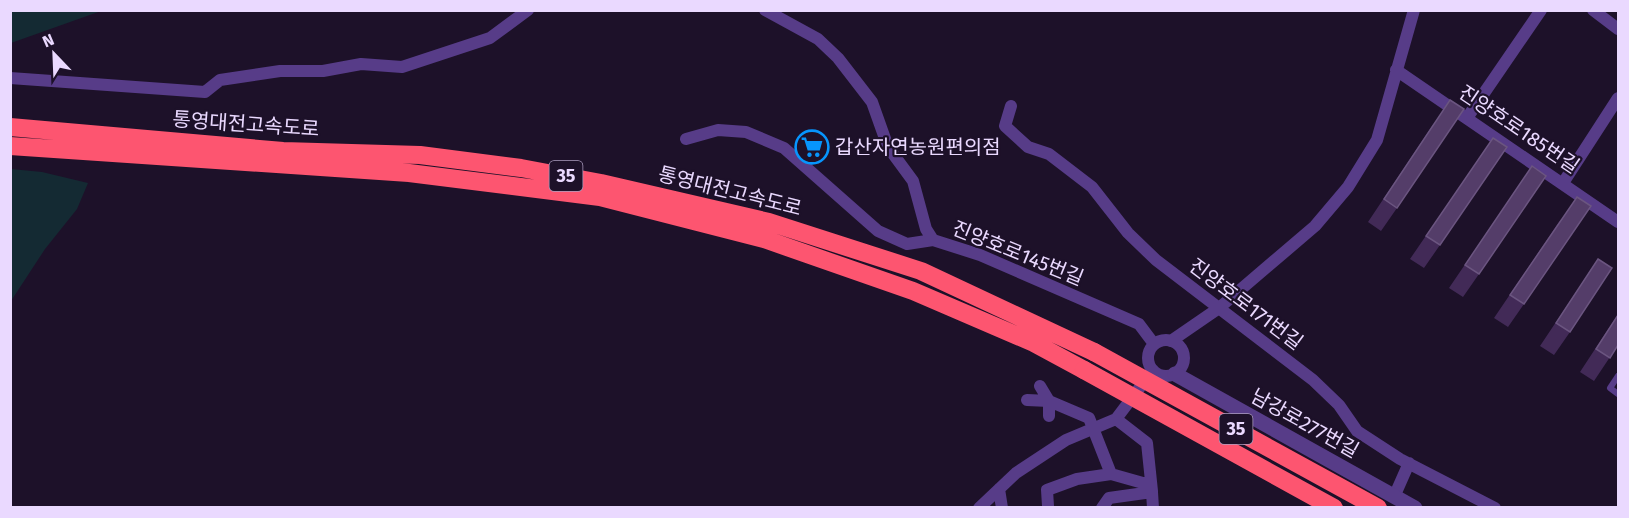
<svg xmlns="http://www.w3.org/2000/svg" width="1629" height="518" font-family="'Fira Sans','Noto Sans KR',sans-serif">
<rect width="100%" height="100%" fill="#1d1129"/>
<!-- green -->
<path fill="#142a33" d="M10 11 11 10 101 11 11 43Z
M11 169 42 172 88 183 77 209 45 249 11 301Z"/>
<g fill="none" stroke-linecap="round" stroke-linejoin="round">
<!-- service -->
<path stroke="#573c88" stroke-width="6" d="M1618 376 1610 388 1618 394"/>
<!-- minor -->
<path stroke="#573c88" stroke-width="12" d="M765 10 818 39 838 58 872 102 888 147 913 181 926 229 933 240 980 255 1139 324 1154 344
M1593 10 1618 29
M1396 70 1618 222
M10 78 205 92 220 80 280 71H323L361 64 402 67 490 38 528 10
M1011 106 1005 126 1028 147 1049 154 1092 187 1128 233 1156 260 1313 380 1339 405 1357 431 1400 459 1495 508
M1467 118 1541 10
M686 139 718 130 746 132 784 148 878 231 907 244 933 240
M1563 183 1618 98
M1148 358a18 18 0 1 1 36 0a18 18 0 1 1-36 0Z
M1171 341 1219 308 1315 226 1348 187 1377 140 1414 10
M1027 400 1049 401 1040 386
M1049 416V401L1089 418 1111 474 1150 485
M1116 419 1147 443 1152 491
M999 489 1002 508
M1394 497 1409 463
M1048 506 1047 490 1077 479 1111 474
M979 508 1016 473 1066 440 1116 419 1153 370
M1102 508 1109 498 1152 492 1153 508"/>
<!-- tertiary -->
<path stroke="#573c88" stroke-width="15" d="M1175 374 1415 508"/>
<!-- motorway -->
<path stroke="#fd5570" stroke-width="18" d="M10 127 283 151 420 155 521 168 601 183 769 222 921 271 1094 352
M10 146 409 173 600 197 764 239 913 291 1034 343 1084 370"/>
<!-- motorway-bridge -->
<path stroke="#fd5570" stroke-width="18" d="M1094 352 1378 508
M1084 370 1334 508"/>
</g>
<!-- wall -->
<path fill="#422a57" d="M1434 123 1397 208 1381 231 1368 222Z
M1493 138 1440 245 1424 268 1410 259Z
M1532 166 1479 274 1463 297 1449 288Z
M1561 219 1524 304 1508 327 1494 318Z
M1598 259 1570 332 1554 355 1540 346Z
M1618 314V345L1594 381 1580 372Z"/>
<!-- building -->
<path fill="#543d69" stroke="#6b5580" stroke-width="1.5" d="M1450 100 1464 109 1397 208 1384 199Z
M1493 138 1507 147 1440 245 1426 236Z
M1532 166 1546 176 1479 274 1465 265Z
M1577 197 1591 206 1524 304 1510 295Z
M1598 259 1612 268 1570 332 1556 323Z
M1618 315V345L1610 358 1596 349Z"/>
<!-- icons -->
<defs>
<symbol id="supermarket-ring" viewBox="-11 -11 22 22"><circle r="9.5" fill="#1d1129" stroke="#0795fd" stroke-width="1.5"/><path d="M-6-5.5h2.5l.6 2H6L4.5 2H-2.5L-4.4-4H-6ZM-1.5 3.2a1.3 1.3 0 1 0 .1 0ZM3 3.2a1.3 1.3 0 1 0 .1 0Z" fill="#0795fd"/></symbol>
</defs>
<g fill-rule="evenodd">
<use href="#supermarket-ring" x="793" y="128" width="38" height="38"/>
</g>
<g text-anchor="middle" stroke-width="4.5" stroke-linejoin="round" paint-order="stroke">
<!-- shield labels -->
<g fill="#1d1129" stroke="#ac9dbf" stroke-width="1.5">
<rect x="549.5" y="161" width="33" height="30" rx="4.5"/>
<rect x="1219.5" y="414" width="33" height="30" rx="4.5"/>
</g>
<g font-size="18" font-weight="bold" fill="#ead9ff">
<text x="566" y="182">35</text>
<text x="1236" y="435">35</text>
</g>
<!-- street labels -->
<g font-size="20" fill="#ead9ff" stroke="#1d1129">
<text transform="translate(246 124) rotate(4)" y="7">통영대전고속도로</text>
<text transform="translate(1519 129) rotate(34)" y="7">진양호로185번길</text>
<text transform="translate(730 191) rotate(14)" y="7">통영대전고속도로</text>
<text transform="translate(1018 253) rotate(22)" y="7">진양호로145번길</text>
<text transform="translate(1246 304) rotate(37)" y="7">진양호로171번길</text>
<text transform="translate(1305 423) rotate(29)" y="7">남강로277번길</text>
</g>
<!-- poi labels -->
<g font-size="20" fill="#ead9ff" stroke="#1d1129" text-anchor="start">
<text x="835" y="154">갑산자연농원편의점</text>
</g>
</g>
<!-- border -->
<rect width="1629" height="518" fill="none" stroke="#ead9ff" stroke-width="24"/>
<!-- north arrow -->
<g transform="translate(54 54) rotate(337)" stroke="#1d1129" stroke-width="4.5" paint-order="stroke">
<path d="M0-4.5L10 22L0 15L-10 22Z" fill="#ead9ff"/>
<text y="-9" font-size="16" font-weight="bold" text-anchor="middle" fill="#ead9ff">N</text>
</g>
</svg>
